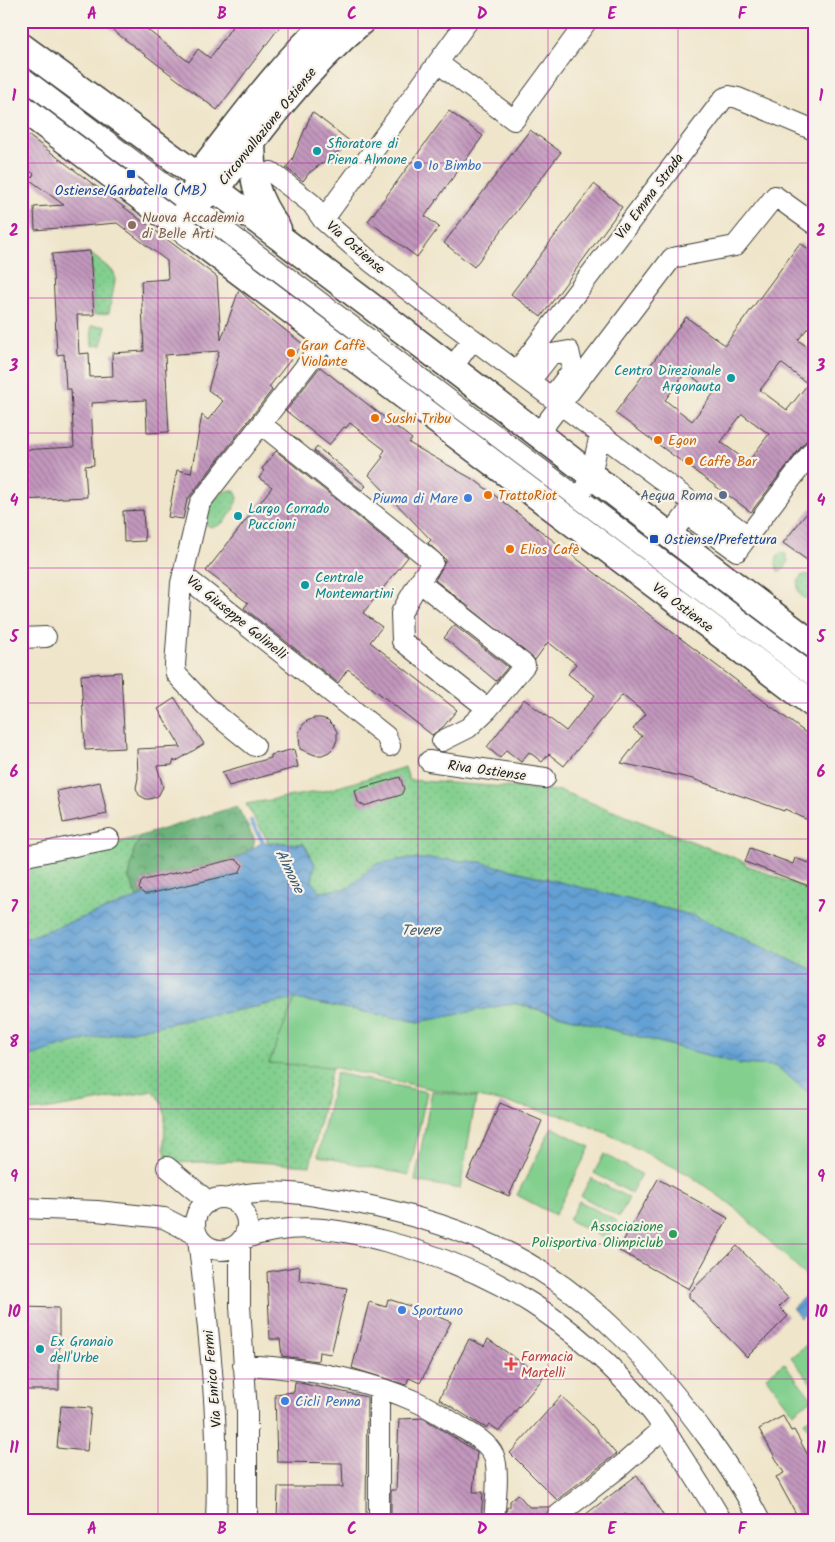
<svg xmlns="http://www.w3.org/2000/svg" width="835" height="1542" font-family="Kalam,sans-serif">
<defs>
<pattern id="grass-dots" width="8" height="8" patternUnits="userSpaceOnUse" patternTransform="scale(1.25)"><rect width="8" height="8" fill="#82cf8e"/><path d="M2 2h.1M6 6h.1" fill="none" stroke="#70b17a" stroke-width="1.8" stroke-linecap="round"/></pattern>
<pattern id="forest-crowns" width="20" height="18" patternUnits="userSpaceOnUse" patternTransform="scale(1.25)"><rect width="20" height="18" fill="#69b279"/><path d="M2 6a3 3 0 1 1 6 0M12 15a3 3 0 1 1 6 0" fill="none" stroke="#569062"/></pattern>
<pattern id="water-waves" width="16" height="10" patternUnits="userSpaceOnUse" patternTransform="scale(1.25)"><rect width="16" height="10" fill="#63a0d4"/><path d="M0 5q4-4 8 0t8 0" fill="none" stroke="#5182ab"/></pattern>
<pattern id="building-back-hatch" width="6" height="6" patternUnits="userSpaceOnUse" patternTransform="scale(1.25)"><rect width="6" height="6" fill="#c398be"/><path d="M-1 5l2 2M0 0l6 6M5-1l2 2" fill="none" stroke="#9e7b9a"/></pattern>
</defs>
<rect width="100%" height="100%" fill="#f7f3e8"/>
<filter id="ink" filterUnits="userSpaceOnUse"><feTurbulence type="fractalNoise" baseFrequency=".02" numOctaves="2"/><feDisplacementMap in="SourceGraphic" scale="10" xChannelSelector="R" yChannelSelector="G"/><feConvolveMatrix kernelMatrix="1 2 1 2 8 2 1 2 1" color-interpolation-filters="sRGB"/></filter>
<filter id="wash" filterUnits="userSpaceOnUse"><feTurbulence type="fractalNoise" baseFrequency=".0096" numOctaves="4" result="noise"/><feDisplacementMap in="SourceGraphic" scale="20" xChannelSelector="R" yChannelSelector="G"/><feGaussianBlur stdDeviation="1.12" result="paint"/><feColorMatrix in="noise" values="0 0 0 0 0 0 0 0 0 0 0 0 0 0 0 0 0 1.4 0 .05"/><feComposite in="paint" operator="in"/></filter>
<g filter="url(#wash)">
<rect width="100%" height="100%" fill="#efe5ca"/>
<!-- grass -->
<path fill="url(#grass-dots)" stroke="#4f7655" d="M91 254 114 272 115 281 109 313 94 315Z
M91 326H106L102 345 92 346Z
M229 490 235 491 238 497C235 509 223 531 208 526L205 522C208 508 215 495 229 490Z
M781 552 785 553 788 561 785 568 780 572 777 570C776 564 775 556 781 552Z
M807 574 814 577V592L809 599C797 598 795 585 801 576Z
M405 767 409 780 561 791 745 862 744 864 814 892V971L695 916 480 862 434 859H405L376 864 349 888 320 892 312 881 315 864 304 844 269 843 246 804 328 790Z
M141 836 134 850 129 878 137 898 21 940V863L117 843Z
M295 999 269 1063 332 1067 310 1166 243 1161 168 1163 164 1148 165 1116 162 1103 153 1091 50 1109 21 1112V1059L74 1042Z"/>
<!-- forest -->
<path fill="url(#forest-crowns)" stroke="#42674a" d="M237 806 255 840 252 850 235 859 144 880 140 885 139 889 144 894H148L137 898 129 878 134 850 141 836Z"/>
<!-- park -->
<path fill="#82cf8e" stroke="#4f7655" d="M295 999 419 1022 513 1003 740 1064 776 1066 814 1097V1284L733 1206 688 1174 606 1133 564 1116 499 1101 432 1089 332 1067 269 1063Z
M336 1073 427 1092 409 1175 318 1156Z
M432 1091 476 1098 460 1189 415 1181Z
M552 1127 590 1147 555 1215 517 1195Z
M604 1154 641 1174 631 1193 594 1173Z
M591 1178 629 1198 619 1217 581 1196Z
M579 1201 617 1221 607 1240 569 1220Z
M809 1343 814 1349V1387L791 1357Z
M784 1363 812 1399 793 1413 766 1377Z
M814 1417V1438L804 1422Z"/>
<!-- water -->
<path fill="url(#water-waves)" stroke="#405e78" d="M263 842 304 844 315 864 312 881 320 892 349 888 375 864 405 859H434L480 862 695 916 814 971V1097L776 1066 740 1064 514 1003 419 1022 295 999 74 1042 21 1059V940L148 894 238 873 242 864 235 859Z
M812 1290 814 1291V1305L801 1318 792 1308Z"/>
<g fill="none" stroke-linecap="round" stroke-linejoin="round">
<!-- stream -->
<path stroke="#63a0d4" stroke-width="4.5" d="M251 821 265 846"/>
</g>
<g id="blocks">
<!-- building -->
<path fill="url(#building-back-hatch)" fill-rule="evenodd" d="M101 21H136L189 62 198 49 210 58 236 21H284L217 110Z
M449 111 483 136 425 216 439 227 417 257 368 221Z
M312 112 351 142 309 173 303 181 286 168 292 160Z
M21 130 217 277 221 340 239 290 261 311 303 344 269 387 272 390 187 500 183 519 168 517 177 470 191 473 202 415 208 420 223 401 208 390 219 351 165 355 169 432 147 433 146 400 91 403 94 465 85 466 87 497 21 500V450L74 447 71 389H66L64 354 57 355 52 254 90 251 94 315H77L79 354 89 353 90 377 113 376 112 353 144 351 141 281 168 279 167 261 117 223 35 230 34 207 64 205 30 180 34 174 21 165Z
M530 130 561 152 474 267 444 243Z
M594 184 622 207 541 317 511 294Z
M800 243 814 253V320L798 340 814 352V436L805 442 751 512 615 413 686 317 725 345ZM781 363 808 384 787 410 760 390ZM686 372 714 393 692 421 665 400ZM742 414 769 434 748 462 721 442Z
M320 367 412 439 409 443 476 481 664 626 814 739V823L785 809 784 811 693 779 621 763 642 736 633 729 646 714 622 695 564 766 549 754 542 762 529 752 521 762 506 750 500 758 487 747 524 699 566 731 595 695 568 674 576 664 548 642 535 660 435 580 446 560 428 543 431 540 369 475 383 457 381 456 385 450 350 423 346 428 344 427 329 445 286 411Z
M317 447 366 486 362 490 314 451Z
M276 451 408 557 363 613 382 627 370 642 457 710 443 727 432 735 348 669 338 683 244 608 248 603 206 571 272 487 259 478 264 471 262 469Z
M814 504V565L783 543Z
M143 510 145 541 124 542 123 511Z
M454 625 508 667 496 681 444 638Z
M121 672 125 748 85 750 81 675Z
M175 698 204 744 175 762 174 760 172 765 157 766 163 787 158 796 150 799H146L139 795 136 788 138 778 137 749 181 747 158 709Z
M314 718H321L328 720 334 726 337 732V740L334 747 329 752 322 755H315L300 749 299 733 302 726 307 721Z
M294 749 298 767 229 786 222 772 271 758V755Z
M400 777 404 789 401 795 364 806 358 802 355 790Z
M100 782 107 814 63 823 57 791Z
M750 848 793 864 795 858 814 865V888L745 862Z
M235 859 243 865 239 873 148 894H144L139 889 141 882 144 880Z
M500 1103 542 1121 509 1196 467 1178Z
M658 1179 728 1218 689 1289 618 1250Z
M737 1246 788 1298 779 1307 788 1316 747 1357 689 1297V1293Z
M300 1266 299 1280 347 1288 331 1354 319 1352 318 1361 282 1356 280 1339H270L267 1272Z
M388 1299 419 1309 451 1322 420 1383 409 1378 406 1385 352 1368 369 1302 386 1307Z
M21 1307 59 1308V1390H21Z
M469 1339 484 1346 488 1339 543 1378 499 1431 489 1424 486 1428 439 1399Z
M295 1382 367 1397 366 1521H277L278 1487H343L342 1463 277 1462 275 1394 294 1392Z
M561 1396 591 1424 616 1454 557 1500 510 1453Z
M61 1406 91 1408 87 1451 57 1448Z
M783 1416 791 1431 794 1430 814 1466V1521H800L776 1477 784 1473 759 1429Z
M423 1418 477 1452 473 1492H483L481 1521H391V1490H396L399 1419Z
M637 1475 667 1521H630L625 1514 616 1521H577Z
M518 1494 529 1507H550L546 1516 548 1521H506L507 1507H510V1501Z"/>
</g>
</g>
<g filter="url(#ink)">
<use href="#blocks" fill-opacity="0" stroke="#3c3a36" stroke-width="1"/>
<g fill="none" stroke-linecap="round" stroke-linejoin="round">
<defs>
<path id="minor" d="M438 63 514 120 587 21
M21 76 814 676
M271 172 312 204 323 220 371 262 442 316 694 504
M323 220 468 21
M452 368 473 339
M517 371 724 98 729 96 738 98 814 130
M530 381 551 354 569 351 573 369 557 390
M261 424 433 562 419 582 401 613 402 641 488 709
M538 434 672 258 735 246 775 196 814 224
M586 486 591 475 600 434
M748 536 814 449
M669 537 694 504 704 503 748 536 737 551 686 514
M183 575 386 736 390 746
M419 582 525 665 488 709 468 728 442 741
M21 638 46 637
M255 746 208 708 176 674 175 665 181 583 200 503 328 337
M429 761 545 778
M21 857 109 839
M167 1167 203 1197 207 1203
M229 1198C267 1186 313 1195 352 1202 408 1213 463 1229 513 1255 593 1297 656 1366 708 1438 727 1464 745 1491 760 1521
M195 1224a26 26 0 1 1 52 0a26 26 0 1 1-52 0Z
M21 1208 97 1211 164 1218 197 1235
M198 1238C209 1332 220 1426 216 1521
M243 1239C294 1221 337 1228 388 1242 497 1271 574 1321 648 1407 661 1422 671 1440 682 1457 696 1478 709 1499 722 1521
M240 1243V1306L247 1412V1521
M243 1365C302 1368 363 1378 417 1402 432 1409 446 1418 460 1427 472 1434 488 1442 494 1456 500 1472 495 1504 494 1521
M379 1388V1521
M558 1515 621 1466 664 1428"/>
<path id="major" d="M21 46C166 152 310 259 453 369 574 461 692 554 814 645
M21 107C286 306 549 506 814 705
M252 141C253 182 254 195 278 229
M201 198 217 189C260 129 305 70 362 21
M177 224 191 204 199 176 205 166C244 116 281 64 329 21"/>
</defs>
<!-- minor casing -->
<use href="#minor" stroke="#3c3a36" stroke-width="22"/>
<!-- major casing -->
<use href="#major" stroke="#3c3a36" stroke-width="29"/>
<!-- minor -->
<use href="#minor" stroke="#fff" stroke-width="20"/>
<!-- major -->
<use href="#major" stroke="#fff" stroke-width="26"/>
</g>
</g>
<!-- grid -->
<path fill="none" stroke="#b5179e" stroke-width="1" stroke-opacity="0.55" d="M158 21V1521M288 21V1521M418 21V1521M548 21V1521M678 21V1521M21 163H814M21 298H814M21 433H814M21 568H814M21 703H814M21 839H814M21 974H814M21 1109H814M21 1244H814M21 1379H814"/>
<!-- markers -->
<g fill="#0f9aa8" stroke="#f7f3e8" stroke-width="2">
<circle cx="317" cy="151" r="5"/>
<circle cx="731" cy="378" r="5"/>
<circle cx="238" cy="516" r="5"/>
<circle cx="305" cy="585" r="5"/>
<circle cx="40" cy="1349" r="5"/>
</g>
<g fill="#3f7fe0" stroke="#f7f3e8" stroke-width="2">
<circle cx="418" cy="165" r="5"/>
<circle cx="468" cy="498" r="5"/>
<circle cx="402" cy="1310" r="5"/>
<circle cx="285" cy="1401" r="5"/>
</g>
<g fill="#1a4fb4" stroke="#f7f3e8" stroke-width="2">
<rect x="126" y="169" width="10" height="10" rx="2.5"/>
<rect x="649" y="534" width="10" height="10" rx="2.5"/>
</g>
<circle fill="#8d6e63" stroke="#f7f3e8" stroke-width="2" cx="132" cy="225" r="5"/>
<g fill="#e8710a" stroke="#f7f3e8" stroke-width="2">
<circle cx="291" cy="353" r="5"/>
<circle cx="375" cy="418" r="5"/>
<circle cx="658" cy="440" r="5"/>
<circle cx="689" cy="461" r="5"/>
<circle cx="488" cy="495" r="5"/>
<circle cx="510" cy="549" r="5"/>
</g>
<circle fill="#5c6f8a" stroke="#f7f3e8" stroke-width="2" cx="723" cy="495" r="5"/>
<circle fill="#2e9e5b" stroke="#f7f3e8" stroke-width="2" cx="673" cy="1234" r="5"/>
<path fill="#e0444e" stroke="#f7f3e8" stroke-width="2" d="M508.5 1356.5h5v5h5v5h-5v5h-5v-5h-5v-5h5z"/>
<g text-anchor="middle" stroke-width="4.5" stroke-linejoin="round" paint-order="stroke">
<!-- street labels -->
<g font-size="14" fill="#1c1c1c" stroke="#f7f3e8">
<text transform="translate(267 126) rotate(-51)" y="5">Circonvallazione Ostiense</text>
<text transform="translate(649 196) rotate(-53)" y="5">Via Emma Strada</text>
<text transform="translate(356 247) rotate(41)" y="5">Via Ostiense</text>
<text transform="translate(683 607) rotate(37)" y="5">Via Ostiense</text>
<text transform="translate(237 617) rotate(39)" y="5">Via Giuseppe Golinelli</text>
<text transform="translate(487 770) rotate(8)" y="5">Riva Ostiense</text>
<text transform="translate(212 1379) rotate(-95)" y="5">Via Enrico Fermi</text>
</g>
<!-- culture labels -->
<g font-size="14" fill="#0d838f" stroke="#f7f3e8" text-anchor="start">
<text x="327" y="148">Sfioratore di<tspan x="327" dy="16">Piena Almone</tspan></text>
<text x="721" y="375" text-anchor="end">Centro Direzionale<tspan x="721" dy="16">Argonauta</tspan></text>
<text x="248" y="513">Largo Corrado<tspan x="248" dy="16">Puccioni</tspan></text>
<text x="315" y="582">Centrale<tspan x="315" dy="16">Montemartini</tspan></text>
<text x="50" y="1346">Ex Granaio<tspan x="50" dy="16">dell'Urbe</tspan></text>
</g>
<!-- shop labels -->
<g font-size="14" fill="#366cbe" stroke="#f7f3e8" text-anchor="start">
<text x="428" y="170">Io Bimbo</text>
<text x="458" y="503" text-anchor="end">Piuma di Mare</text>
<text x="412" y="1315">Sportuno</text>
<text x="295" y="1406">Cicli Penna</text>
</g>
<!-- transit labels -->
<g font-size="14" fill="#164399" stroke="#f7f3e8">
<text x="131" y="195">Ostiense/Garbatella (MB)</text>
<text x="664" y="544" text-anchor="start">Ostiense/Prefettura</text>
</g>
<!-- education labels -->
<g font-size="14" fill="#785e54" stroke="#f7f3e8" text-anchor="start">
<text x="142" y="222">Nuova Accademia<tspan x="142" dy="16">di Belle Arti</tspan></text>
</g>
<!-- food labels -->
<g font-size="14" fill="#c56008" stroke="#f7f3e8" text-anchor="start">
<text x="301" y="350">Gran Caffè<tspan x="301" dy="16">Violante</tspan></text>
<text x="385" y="423">Sushi Tribu</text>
<text x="668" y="445">Egon</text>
<text x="699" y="466">Caffe Bar</text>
<text x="498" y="500">TrattoRiot</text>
<text x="520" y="554">Elios Cafè</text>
</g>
<!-- service labels -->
<g font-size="14" fill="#4e5e75" stroke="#f7f3e8" text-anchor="end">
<text x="713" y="500">Aequa Roma</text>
</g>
<!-- leisure labels -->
<g font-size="14" fill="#27864d" stroke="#f7f3e8" text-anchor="end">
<text x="663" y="1231">Associazione<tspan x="663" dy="16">Polisportiva Olimpiclub</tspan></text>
</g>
<!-- health labels -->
<g font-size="14" fill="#be3a42" stroke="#f7f3e8" text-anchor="start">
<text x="521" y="1361">Farmacia<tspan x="521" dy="16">Martelli</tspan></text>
</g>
<!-- water labels -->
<g font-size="15" font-style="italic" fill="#3c576f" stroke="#f7f3e8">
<text transform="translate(290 871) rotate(64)" y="5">Almone</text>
<text transform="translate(421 930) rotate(-1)" y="5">Tevere</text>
</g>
</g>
<!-- margin -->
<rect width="835" height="1542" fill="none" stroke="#f7f3e8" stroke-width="55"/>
<rect x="28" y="28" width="780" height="1486" fill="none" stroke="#b5179e" stroke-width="2"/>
<g font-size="16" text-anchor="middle" font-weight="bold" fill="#b5179e">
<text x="92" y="19">A</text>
<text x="222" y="19">B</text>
<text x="352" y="19">C</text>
<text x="482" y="19">D</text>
<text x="612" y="19">E</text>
<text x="742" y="19">F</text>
<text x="14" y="101">1</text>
<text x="821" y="101">1</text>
<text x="14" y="236">2</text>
<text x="821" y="236">2</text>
<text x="14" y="371">3</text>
<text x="821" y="371">3</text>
<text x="14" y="506">4</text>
<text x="821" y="506">4</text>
<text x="14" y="642">5</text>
<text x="821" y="642">5</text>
<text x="14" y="777">6</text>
<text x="821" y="777">6</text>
<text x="14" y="912">7</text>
<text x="821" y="912">7</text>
<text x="14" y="1047">8</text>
<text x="821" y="1047">8</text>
<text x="14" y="1182">9</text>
<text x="821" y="1182">9</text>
<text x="14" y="1317">10</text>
<text x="821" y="1317">10</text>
<text x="14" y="1453">11</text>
<text x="821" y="1453">11</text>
<text x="92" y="1534">A</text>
<text x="222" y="1534">B</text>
<text x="352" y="1534">C</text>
<text x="482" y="1534">D</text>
<text x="612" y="1534">E</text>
<text x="742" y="1534">F</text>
</g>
</svg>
